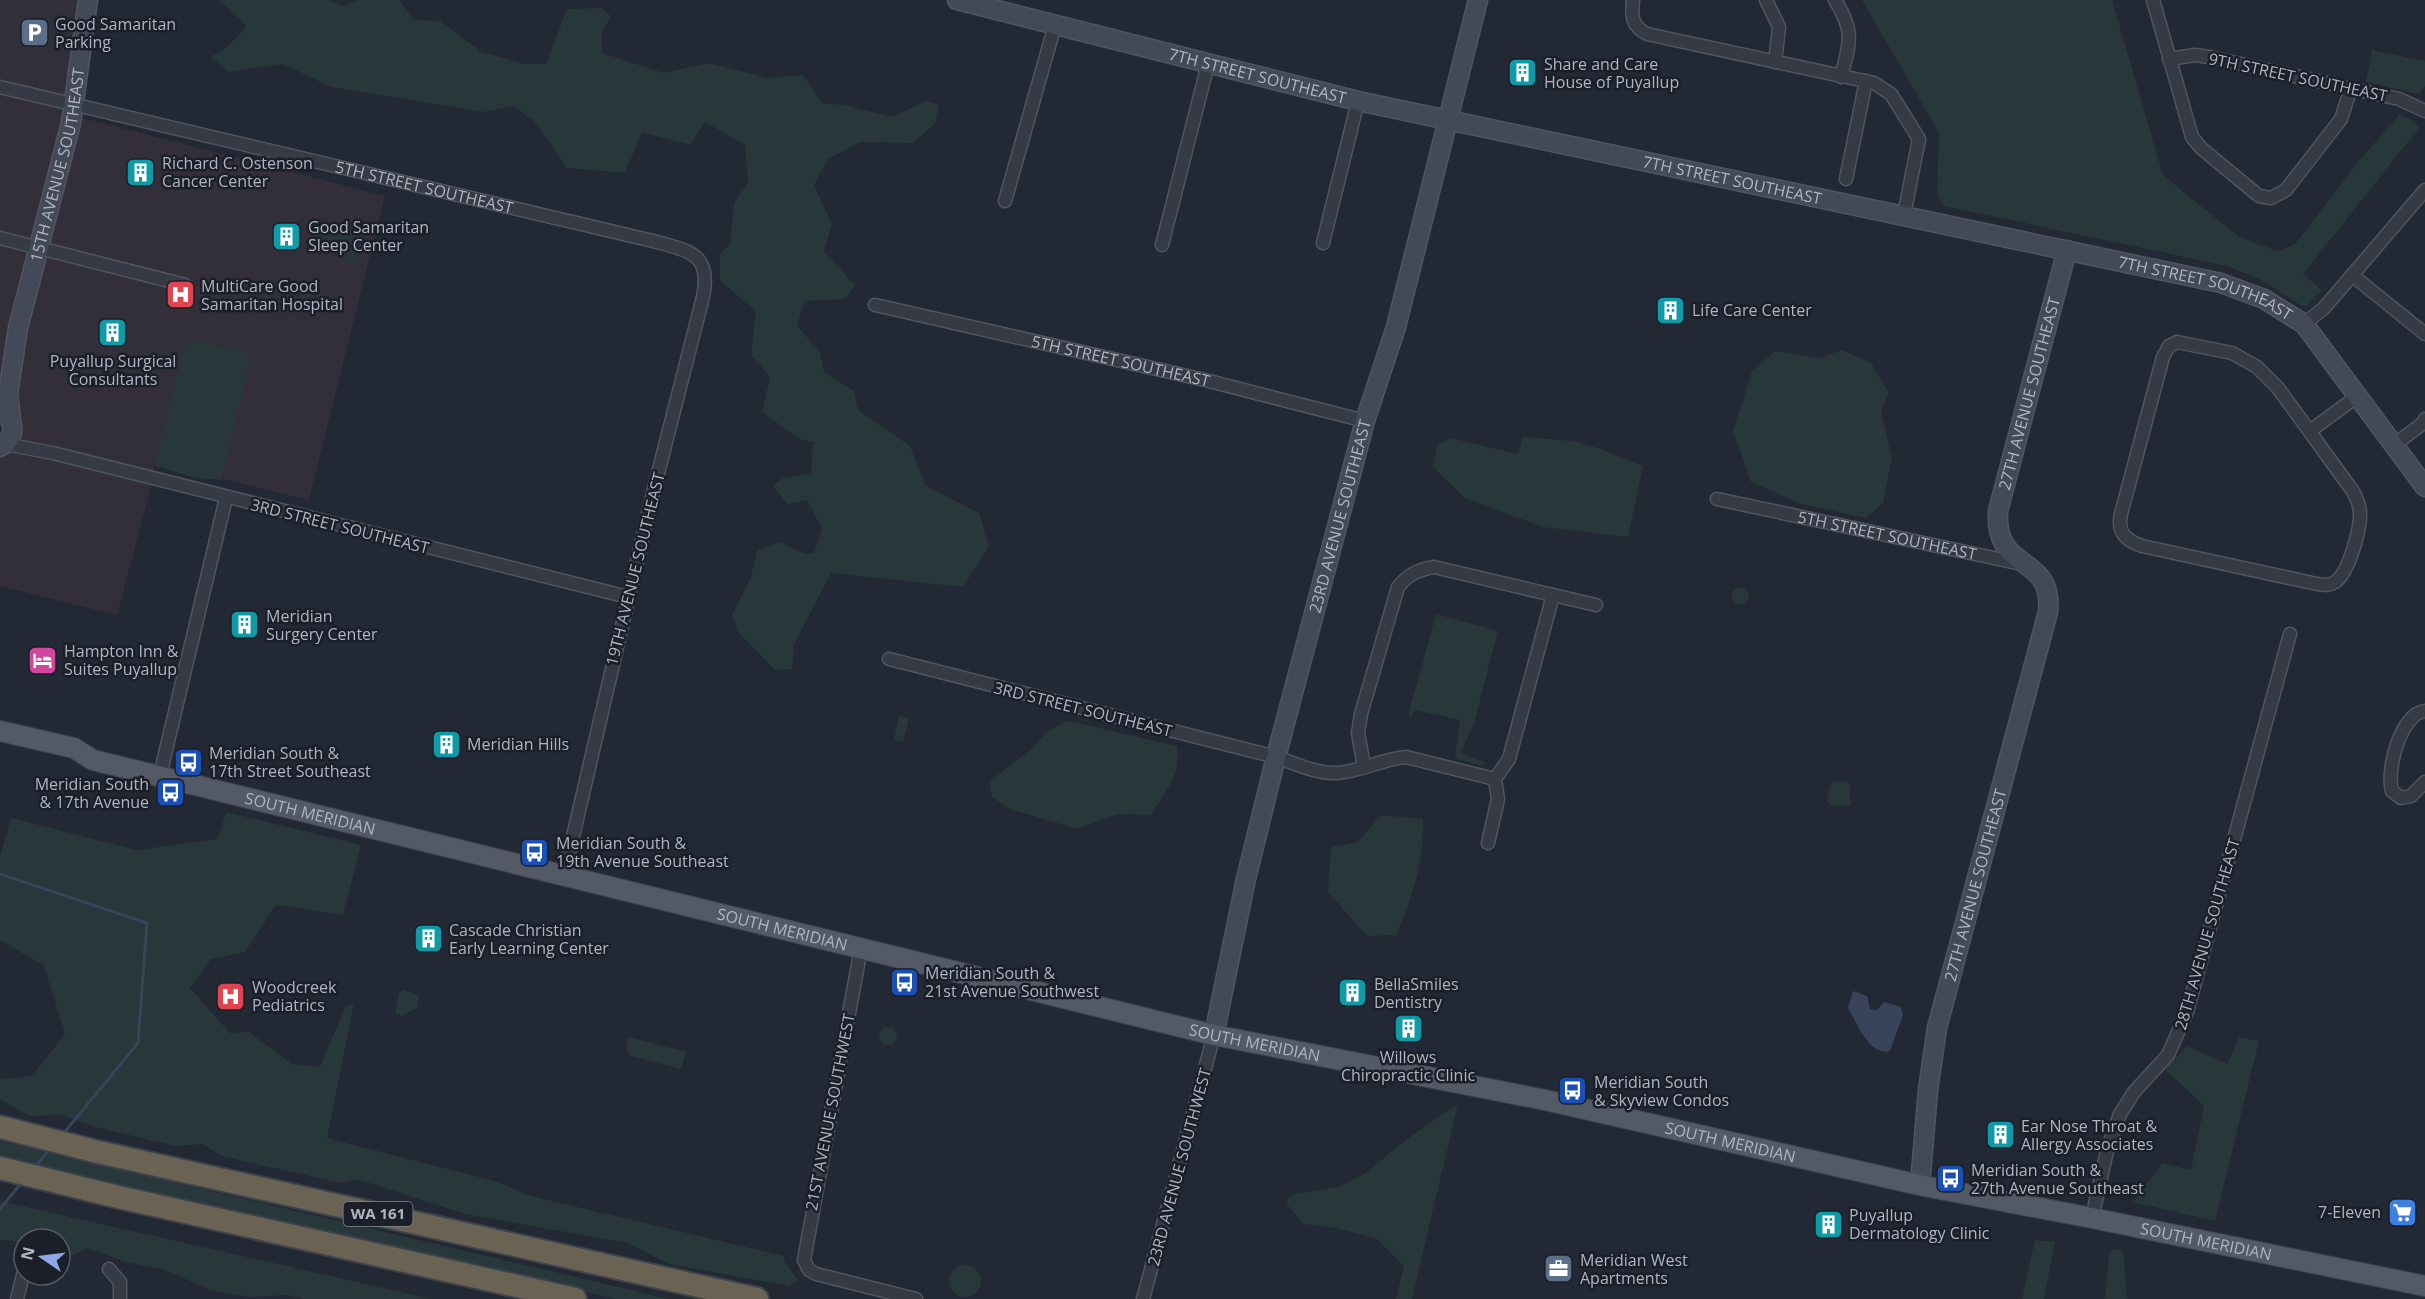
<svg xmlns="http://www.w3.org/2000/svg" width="2425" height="1299" font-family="'Open Sans',sans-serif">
<rect width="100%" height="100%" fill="#222834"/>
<!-- medical -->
<path fill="#322f3a" d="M0 0H86L60 112 385 196 309 500 154 462 150 491 117 615 0 586V448L16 422 0 405Z"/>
<!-- green -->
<path fill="#283739" d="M219 0H328L343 6 358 0H399L414 20 440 21 482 52 525 64H546L567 9 601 8 611 16 602 32V53L664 73 709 63 767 78 803 75 822 103 843 105 892 117 926 101 939 104 935 124 912 143 860 142 828 159 814 185 832 224 824 252 855 285 846 299 805 301 797 325 820 353 824 372 854 391 858 410 910 446 925 485 979 513 989 546 963 587 831 573 794 645 792 669 775 670 737 631 732 615 751 577 757 550 780 542 805 554 814 553 822 529 807 500 787 504 773 486 783 478 811 473 813 442 799 439 762 412 770 377 751 355 756 311 720 281V254L730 244 734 203 748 182 745 145 705 122 690 145 642 132 625 173 567 168 536 123 514 106 484 112 331 87 283 64 229 72 211 57 228 46 247 26Z
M1862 0H2112L2163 175 2239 237 2278 251 2295 244 2358 162 2399 115 2412 120 2419 128 2303 274 2322 290 2308 306H2302L2261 280 2227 266 1944 206 1937 195 1939 133Z
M2372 50 2425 61V86L2419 94 2366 82Z
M322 221C341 225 361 241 358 263L346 262 330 240 317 233 316 225Z
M191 339 252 354 221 480 196 478 155 466 182 350Z
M1842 350 1871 363 1889 393 1881 412 1892 458 1883 503 1866 518 1801 504 1751 482 1733 431 1752 371 1775 351 1819 358Z
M1523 437 1572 441 1598 448 1643 466 1628 537 1543 527 1465 498 1433 467 1437 446 1450 438 1518 454Z
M1731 596a9 9 0 1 1 18 0a9 9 0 1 1-18 0Z
M1436 614 1498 631 1474 723 1461 753 1485 762 1482 766 1455 758 1460 720 1414 710 1411 717 1408 716Z
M899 716 909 718 903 742 894 739Z
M1069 721 1177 746C1182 774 1165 793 1150 815L1118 814 1077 829 1010 809 992 797 989 784C1001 770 1016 762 1030 750 1047 734 1045 730 1069 721Z
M1833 781 1849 782 1851 805 1833 806 1827 802 1829 787Z
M226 812 361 845 343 915 276 905 245 952 211 959 190 988 230 1033 249 1032 292 1064 320 1067 345 1007 354 1003 327 1138 498 1182 527 1195 784 1256V1261L798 1280 789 1286 669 1264 628 1243 465 1214 357 1179 341 1183 221 1156 203 1144 175 1146 91 1126 63 1115 29 1116 0 1099V1079L32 1076 65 1034 44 966 0 940V856L11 818 137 850 218 839Z
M1381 815 1423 819C1424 862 1413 896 1396 935L1367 936 1328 892 1331 847 1358 842Z
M404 990 419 996 417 1008 403 1016 395 1014 399 993Z
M879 1036a9 9 0 1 1 18 0a9 9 0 1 1-18 0Z
M628 1037 686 1052 681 1069 631 1056 626 1048Z
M2239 1037 2259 1041 2215 1221 2133 1202 2162 1163 2191 1170 2204 1106 2165 1069 2187 1046 2227 1064Z
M1458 1104 1412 1299H1396L1404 1266 1377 1239 1337 1228 1303 1224 1286 1203 1291 1195 1341 1186 1364 1174 1411 1136Z
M0 1141 669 1299H616L0 1161Z
M0 1201 432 1299H303L288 1295 249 1297 210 1290 165 1270 126 1262 87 1248 72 1255 60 1253V1239H24V1242L0 1240Z
M2035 1240 2055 1242 2044 1299H2022Z
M2114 1249 2123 1250 2127 1299H2105L2109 1254Z
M949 1281a16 16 0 1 1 32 0a16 16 0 1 1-32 0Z"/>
<!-- water -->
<path fill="#39445b" d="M1853 991 1867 996 1870 1009 1877 1010 1884 1002 1901 1007 1903 1015 1890 1051C1869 1056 1857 1023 1848 1008Z"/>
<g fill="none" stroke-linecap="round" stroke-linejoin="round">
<!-- stream -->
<path stroke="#39445b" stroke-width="3" d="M0 874 147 923 138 1043 63 1134
M34 1168 51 1148
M0 1209 22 1182"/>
<defs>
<g id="street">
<path d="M1633 0C1631 17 1632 26 1647 34L1874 83 1891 94 1919 139 1904 215"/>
<path d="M1766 0 1779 27 1775 62"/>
<path d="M1835 0C1855 32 1850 42 1841 77"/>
<path d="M2153 0 2192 137 2201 148 2259 196 2271 198 2286 190 2341 119 2351 88"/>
<path d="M2169 59 2195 55 2209 57 2399 99 2425 111"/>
<path id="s1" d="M0 87 653 241C689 251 712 253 703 297L653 493 564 875"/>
<path d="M1846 179 1866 81"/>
<path d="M1005 201 1055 25"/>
<path d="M0 238 185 285"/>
<path d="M1323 243 1358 101"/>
<path d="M1162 245 1208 64"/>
<path d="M2352 275 2425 334"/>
<path id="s2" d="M875 305 1205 380 1365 421"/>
<path d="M2304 324 2324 308 2425 190"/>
<path d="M2177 342 2232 353 2257 367 2278 388 2352 490C2356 496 2359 504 2360 512 2361 528 2349 573 2335 582 2329 586 2324 585 2317 584L2142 546C2125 540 2117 532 2121 514L2163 357 2169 346Z"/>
<path d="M2310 431 2359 395"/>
<path d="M5 444 53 453 628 597"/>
<path d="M2394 445 2422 424 2425 419"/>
<path id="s3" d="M1717 499 2022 564"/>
<path d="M1553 595 1596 605"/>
<path d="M889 659 1276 757C1294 763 1317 774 1336 773 1360 772 1382 759 1406 757L1495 779"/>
<path d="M2425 711C2400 714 2386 771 2392 791L2401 798 2411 796 2425 782"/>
<path d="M1364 766 1358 733 1361 714 1398 587C1409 574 1417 570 1434 567L1553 595 1509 759 1495 779 1498 799 1488 843"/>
<path d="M160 775 226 498"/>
<path d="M861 948 804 1260 809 1270 816 1274 916 1299"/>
<path d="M2092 1218 2107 1151 2120 1114 2134 1092 2168 1055 2187 1012 2290 634"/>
<path d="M109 1269 120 1282V1299"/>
<path d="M17 1299 24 1271"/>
<path d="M1143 1299 1214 1035"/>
</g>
<g id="secondary">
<path id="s4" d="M957 0 1358 101 2221 283 2264 299 2304 324 2425 487"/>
<path id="s5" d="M11 419 8 394 18 328 71 123 88 0"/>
<path d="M0 447C15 439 16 423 4 412"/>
<path id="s6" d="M1214 1035 1246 879 1276 757 1365 421 1396 327 1478 0"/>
<path id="s7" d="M1920 1185 1928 1090 1937 1028 2048 612C2054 552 1994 575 1998 511L2067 250"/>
</g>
<g id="primary">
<path id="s8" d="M0 731 74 748 93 760 1214 1035 1545 1100 1924 1186 2092 1218 2425 1286"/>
</g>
<path id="highway" d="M0 1127 98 1152 757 1299
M0 1168 118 1197 575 1299"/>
</defs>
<!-- street casing -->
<use href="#street" stroke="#50555f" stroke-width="15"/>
<!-- secondary casing -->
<use href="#secondary" stroke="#50555f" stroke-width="21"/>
<!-- primary casing -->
<use href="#primary" stroke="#3f434e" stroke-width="22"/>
<!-- highway casing -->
<use href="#highway" stroke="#3d424c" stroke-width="26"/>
<!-- street -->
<use href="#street" stroke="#353a45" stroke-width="12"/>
<!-- secondary -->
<use href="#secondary" stroke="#444957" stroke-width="18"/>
<!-- primary -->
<use href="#primary" stroke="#535965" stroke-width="20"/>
<!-- highway -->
<use href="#highway" stroke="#6a6353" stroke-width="22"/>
</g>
<!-- icons -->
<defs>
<symbol id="parking-square" viewBox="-11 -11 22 22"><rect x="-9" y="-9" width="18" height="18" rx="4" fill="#5c6f8a" stroke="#1b1f29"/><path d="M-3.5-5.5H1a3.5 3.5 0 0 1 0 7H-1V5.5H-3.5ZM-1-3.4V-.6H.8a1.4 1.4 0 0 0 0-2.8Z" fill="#fff"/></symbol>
<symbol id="building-square" viewBox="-11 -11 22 22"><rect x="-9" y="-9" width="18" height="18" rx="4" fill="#0f9aa8" stroke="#1b1f29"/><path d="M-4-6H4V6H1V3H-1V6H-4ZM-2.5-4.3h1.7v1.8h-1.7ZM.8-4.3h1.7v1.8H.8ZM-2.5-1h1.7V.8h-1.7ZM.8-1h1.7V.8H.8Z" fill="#fff"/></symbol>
<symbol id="hospital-square" viewBox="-11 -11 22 22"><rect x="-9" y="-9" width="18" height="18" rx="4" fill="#e0444e" stroke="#1b1f29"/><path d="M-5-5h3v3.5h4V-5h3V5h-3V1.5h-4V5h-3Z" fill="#fff"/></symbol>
<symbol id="hotel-square" viewBox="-11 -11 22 22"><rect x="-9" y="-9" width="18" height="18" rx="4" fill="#d1479c" stroke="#1b1f29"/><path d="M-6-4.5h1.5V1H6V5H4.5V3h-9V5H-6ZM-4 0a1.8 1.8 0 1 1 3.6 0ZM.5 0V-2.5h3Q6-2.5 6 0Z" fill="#fff"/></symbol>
<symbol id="bus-square" viewBox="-11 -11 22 22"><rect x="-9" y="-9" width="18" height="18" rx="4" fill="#1a4fb4" stroke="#1b1f29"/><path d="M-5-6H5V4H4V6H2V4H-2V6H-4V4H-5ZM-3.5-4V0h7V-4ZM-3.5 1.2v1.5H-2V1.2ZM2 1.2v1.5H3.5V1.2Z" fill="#fff"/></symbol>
<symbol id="supermarket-square" viewBox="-11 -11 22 22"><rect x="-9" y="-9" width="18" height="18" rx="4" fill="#3f7fe0" stroke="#1b1f29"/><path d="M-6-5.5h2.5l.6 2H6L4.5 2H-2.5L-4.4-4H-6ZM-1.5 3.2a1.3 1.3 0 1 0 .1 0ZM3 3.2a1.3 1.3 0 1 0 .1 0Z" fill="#fff"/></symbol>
<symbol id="office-square" viewBox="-11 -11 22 22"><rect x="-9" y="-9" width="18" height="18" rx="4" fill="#5c6f8a" stroke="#1b1f29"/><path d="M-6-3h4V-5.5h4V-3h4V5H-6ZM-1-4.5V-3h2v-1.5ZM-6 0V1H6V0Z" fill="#fff"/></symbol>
</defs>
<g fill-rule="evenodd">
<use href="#parking-square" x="18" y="16" width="33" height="33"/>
<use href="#building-square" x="1506" y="56" width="33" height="33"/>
<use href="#building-square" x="124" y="156" width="33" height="33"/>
<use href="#building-square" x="270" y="220" width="33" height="33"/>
<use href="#hospital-square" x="164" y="278" width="33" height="33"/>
<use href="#building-square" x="1654" y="294" width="33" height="33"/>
<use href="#building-square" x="96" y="316" width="33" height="33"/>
<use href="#building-square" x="228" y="608" width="33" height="33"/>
<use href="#hotel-square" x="26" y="644" width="33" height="33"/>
<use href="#building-square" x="430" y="728" width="33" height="33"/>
<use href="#bus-square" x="172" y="746" width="33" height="33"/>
<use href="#bus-square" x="154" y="776" width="33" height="33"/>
<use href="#bus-square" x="518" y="836" width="33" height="33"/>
<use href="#building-square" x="412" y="922" width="33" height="33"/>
<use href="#bus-square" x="888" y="966" width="33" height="33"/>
<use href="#building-square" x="1336" y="976" width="33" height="33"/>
<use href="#hospital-square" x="214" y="980" width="33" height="33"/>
<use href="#building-square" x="1392" y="1012" width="33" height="33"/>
<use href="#bus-square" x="1556" y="1074" width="33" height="33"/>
<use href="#building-square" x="1984" y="1118" width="33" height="33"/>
<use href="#bus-square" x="1934" y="1162" width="33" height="33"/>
<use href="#supermarket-square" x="2386" y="1196" width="33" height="33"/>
<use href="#building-square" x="1812" y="1208" width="33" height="33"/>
<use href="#office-square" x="1542" y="1252" width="33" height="33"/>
</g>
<g text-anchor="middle" stroke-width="5" stroke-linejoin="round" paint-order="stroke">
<!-- shield labels -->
<rect fill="#1b1f29" stroke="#838893" stroke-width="1.5" x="343.5" y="1202" width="69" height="24" rx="4.5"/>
<g font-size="15" font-weight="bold" fill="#b0b5c1">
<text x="378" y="1219">WA 161</text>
</g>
<!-- poi labels -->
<g font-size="16" fill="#b0b5c1" stroke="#1b1f29" text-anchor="start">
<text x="55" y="30">Good Samaritan<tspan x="55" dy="18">Parking</tspan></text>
<text x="1544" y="70">Share and Care<tspan x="1544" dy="18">House of Puyallup</tspan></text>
<text x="162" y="169">Richard C. Ostenson<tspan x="162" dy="18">Cancer Center</tspan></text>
<text x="308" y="233">Good Samaritan<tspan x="308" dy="18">Sleep Center</tspan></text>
<text x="201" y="292">MultiCare Good<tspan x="201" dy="18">Samaritan Hospital</tspan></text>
<text x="1692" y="316">Life Care Center</text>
<text x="113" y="367" text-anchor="middle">Puyallup Surgical<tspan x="113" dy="18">Consultants</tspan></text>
<text x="266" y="622">Meridian<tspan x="266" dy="18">Surgery Center</tspan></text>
<text x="64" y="657">Hampton Inn &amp;<tspan x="64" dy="18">Suites Puyallup</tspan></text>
<text x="467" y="750">Meridian Hills</text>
<text x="209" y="759">Meridian South &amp;<tspan x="209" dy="18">17th Street Southeast</tspan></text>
<text x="149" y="790" text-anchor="end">Meridian South<tspan x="149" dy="18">&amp; 17th Avenue</tspan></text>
<text x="556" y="849">Meridian South &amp;<tspan x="556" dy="18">19th Avenue Southeast</tspan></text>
<text x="449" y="936">Cascade Christian<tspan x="449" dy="18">Early Learning Center</tspan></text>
<text x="925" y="979">Meridian South &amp;<tspan x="925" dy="18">21st Avenue Southwest</tspan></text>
<text x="1374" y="990">BellaSmiles<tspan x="1374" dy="18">Dentistry</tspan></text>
<text x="252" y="993">Woodcreek<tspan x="252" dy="18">Pediatrics</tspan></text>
<text x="1408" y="1063" text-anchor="middle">Willows<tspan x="1408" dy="18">Chiropractic Clinic</tspan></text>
<text x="1594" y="1088">Meridian South<tspan x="1594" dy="18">&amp; Skyview Condos</tspan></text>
<text x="2021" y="1132">Ear Nose Throat &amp;<tspan x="2021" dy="18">Allergy Associates</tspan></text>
<text x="1971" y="1176">Meridian South &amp;<tspan x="1971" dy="18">27th Avenue Southeast</tspan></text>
<text x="2381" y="1218" text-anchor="end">7-Eleven</text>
<text x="1849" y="1221">Puyallup<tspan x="1849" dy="18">Dermatology Clinic</tspan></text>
<text x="1580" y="1266">Meridian West<tspan x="1580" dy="18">Apartments</tspan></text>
</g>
<!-- street labels -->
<g font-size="16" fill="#b0b5c1" stroke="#1b1f29">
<text dy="6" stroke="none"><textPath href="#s4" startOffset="310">7TH STREET SOUTHEAST</textPath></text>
<text transform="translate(2298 77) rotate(12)" y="6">9TH STREET SOUTHEAST</text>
<text dy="6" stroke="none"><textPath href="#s5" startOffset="260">15TH AVENUE SOUTHEAST</textPath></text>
<text dy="6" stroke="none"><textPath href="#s4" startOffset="796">7TH STREET SOUTHEAST</textPath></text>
<text dy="6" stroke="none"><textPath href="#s1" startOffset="436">5TH STREET SOUTHEAST</textPath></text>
<text dy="6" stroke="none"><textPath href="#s4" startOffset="1282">7TH STREET SOUTHEAST</textPath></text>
<text dy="6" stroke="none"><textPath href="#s2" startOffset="252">5TH STREET SOUTHEAST</textPath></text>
<text dy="6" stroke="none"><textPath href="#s7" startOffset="830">27TH AVENUE SOUTHEAST</textPath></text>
<text dy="6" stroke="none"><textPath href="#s6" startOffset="534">23RD AVENUE SOUTHEAST</textPath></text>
<text transform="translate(340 526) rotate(14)" y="6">3RD STREET SOUTHEAST</text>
<text dy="6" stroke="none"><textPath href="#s3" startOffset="174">5TH STREET SOUTHEAST</textPath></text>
<text transform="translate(635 569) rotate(-76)" y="6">19TH AVENUE SOUTHEAST</text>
<text transform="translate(1083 709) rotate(14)" y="6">3RD STREET SOUTHEAST</text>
<text dy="6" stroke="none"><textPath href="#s8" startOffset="322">SOUTH MERIDIAN</textPath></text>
<text dy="6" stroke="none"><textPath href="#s7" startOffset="306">27TH AVENUE SOUTHEAST</textPath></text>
<text dy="6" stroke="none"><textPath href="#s8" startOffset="808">SOUTH MERIDIAN</textPath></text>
<text transform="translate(2207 934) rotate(-74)" y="6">28TH AVENUE SOUTHEAST</text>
<text dy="6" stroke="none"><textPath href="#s8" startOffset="1294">SOUTH MERIDIAN</textPath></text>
<text transform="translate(830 1112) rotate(-79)" y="6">21ST AVENUE SOUTHWEST</text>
<text dy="6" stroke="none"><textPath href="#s8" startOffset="1780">SOUTH MERIDIAN</textPath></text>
<text transform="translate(1179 1167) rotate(-75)" y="6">23RD AVENUE SOUTHWEST</text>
<text dy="6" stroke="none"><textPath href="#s8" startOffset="2266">SOUTH MERIDIAN</textPath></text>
</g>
</g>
<!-- north arrow -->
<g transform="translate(42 1257) rotate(284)"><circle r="28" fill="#1b1f29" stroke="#575b66" stroke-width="1.5"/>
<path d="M0-4.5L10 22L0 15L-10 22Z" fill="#8da7e9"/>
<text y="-9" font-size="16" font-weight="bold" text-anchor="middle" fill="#b0b5c1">N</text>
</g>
</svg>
